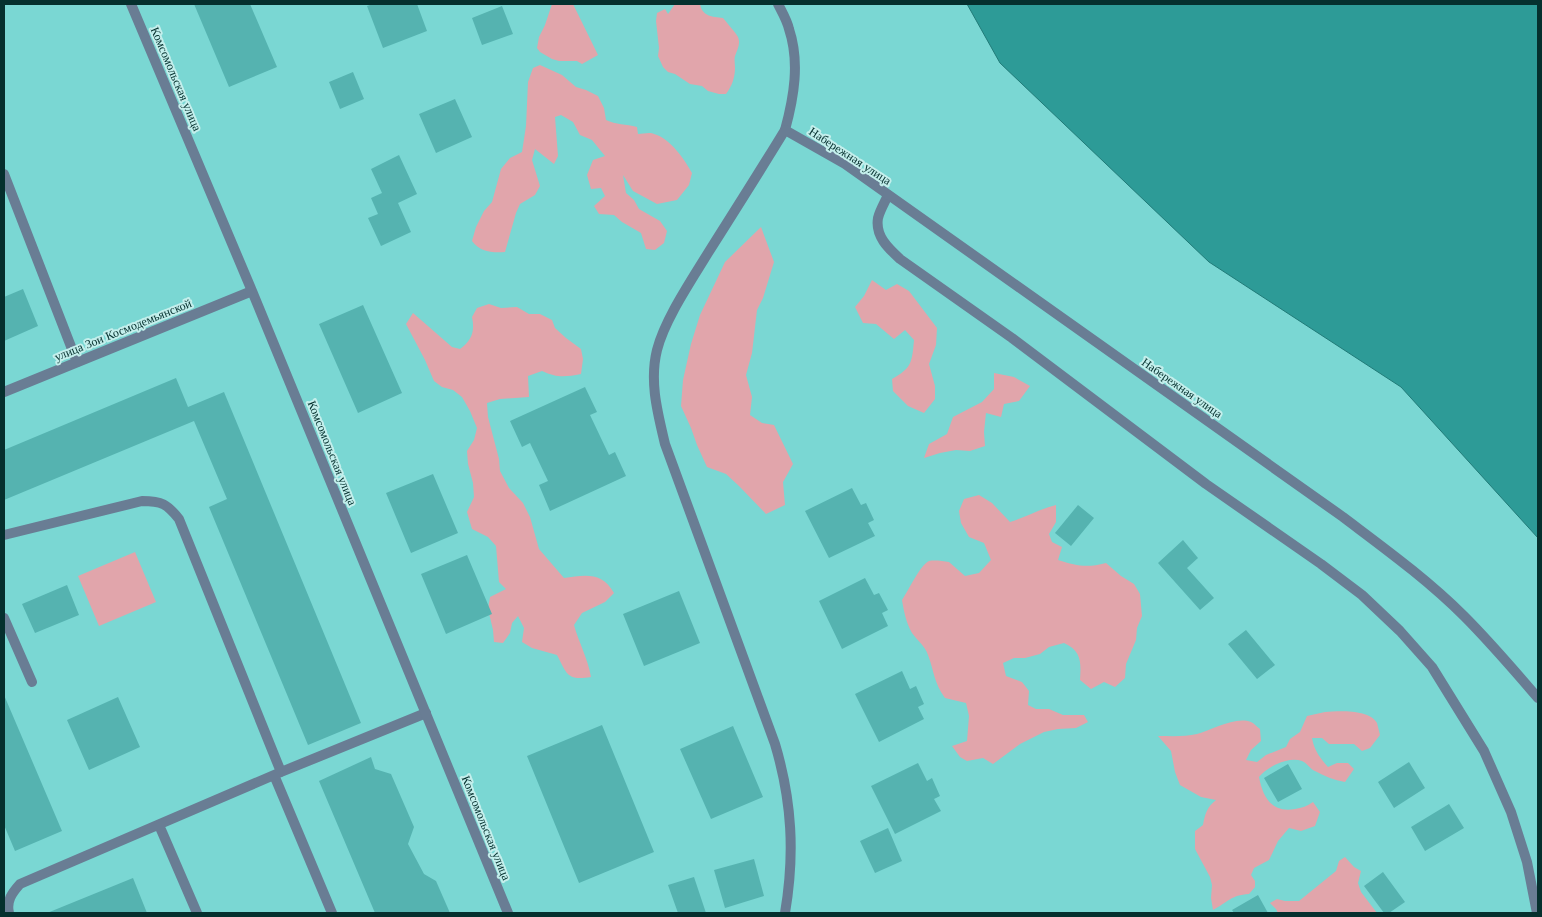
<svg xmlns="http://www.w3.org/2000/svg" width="1542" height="917" font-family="'Libre Baskerville',serif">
<rect width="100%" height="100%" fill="#7ad7d3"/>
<!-- green -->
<path fill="#e1a5ab" d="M552 4H573L598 55 582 64 577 61H559L552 59 540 52 537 48 539 37 545 25Z
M675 4H700C702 16 712 17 723 18 727 23 736 33 738 37 741 44 737 50 735 56 734 60 735 64 735 68 735 77 732 86 726 94H719L708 91 702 86 690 84 675 74 668 72 663 67 658 56 659 48 656 21 657 13 665 9 668 14Z
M540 65 562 75 576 87 586 90 598 96 604 108 606 120C616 125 626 124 637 127L638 134C643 134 650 132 654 134 670 138 685 160 692 173L689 185 677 200 657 204 633 191 623 175 626 193 634 200 639 209 660 221 667 231 664 243 655 250 646 249 641 233 622 222 614 215 599 214 594 206 605 196 601 188 591 189 587 175 593 160 605 156 592 140 580 135 573 122 561 115 555 117 558 156 554 164 535 149 532 160 540 186 535 195 520 204 516 213 505 252C492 253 480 252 472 241L476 227 484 211 492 202 501 169 510 158 522 152 526 126 528 82 533 68Z
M761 227 774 262 763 298 757 310 752 353 746 375 752 397 750 415 762 423 774 425 793 464 783 482 785 505 766 514 739 486 726 474 707 467 697 445 691 428 681 406 683 380 691 344 700 315 725 262Z
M872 280 886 290 897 284 909 291 937 328 936 345 929 364 935 386V399L924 413 908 406 893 391 892 379C912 368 912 362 914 340L905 330 894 339 876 324 863 323 855 307 864 296Z
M489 304 501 308 517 307 529 314H540L552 320 555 328 566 338 581 349 583 359 581 374C565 377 557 378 542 371L528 376 529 397 500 399 487 403 488 417 499 459 500 471 509 488 523 503 530 517 539 549 564 578C584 575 602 571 614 593L605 602 582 613 574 625C579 643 588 659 591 677 567 681 567 674 557 655L532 648 522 642 524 628 518 616 512 623 510 633 503 643 494 642 493 630 488 609 490 597 506 589 499 582 496 546 488 537 472 529 467 512 474 497 473 483 468 464 467 451 474 440 477 428 470 411 462 397 453 390 442 387 434 381 425 360 406 324 413 313 452 347 460 349C472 340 475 331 472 317L477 308Z
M994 373 1014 377 1030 386 1019 401 1004 404 1001 417 986 413 984 432 985 446 970 451 956 450 940 453 924 458 929 444 947 434 953 417 982 402 994 389Z
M979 495 992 503 1010 522C1026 517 1040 509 1056 505V522L1049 534 1052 542 1062 547 1058 560C1077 566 1087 568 1106 563L1121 576 1134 584 1140 594 1142 616 1137 628 1136 640 1126 664 1125 678 1115 687 1104 682 1091 689 1080 680C1081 663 1082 651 1064 643L1049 647 1040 654 1025 658H1014L1003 663 1006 676 1022 682 1029 691 1028 705 1036 709H1049L1063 715H1084L1088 722 1076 728 1058 729 1044 732 1020 744 993 764 983 758 967 761 960 757 952 746 967 741 969 716 966 703 945 698C934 683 934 671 928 655 925 646 917 640 912 633 906 622 904 612 902 600 909 590 920 565 929 561 934 560 943 561 949 562L965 576 979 573 991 560 984 543 969 537 961 523 959 511 964 499Z
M135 552 156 602 99 626 78 576Z
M1325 712C1339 711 1369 709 1377 723 1378 727 1379 731 1380 735L1370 748 1362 751 1354 744H1329L1322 738H1312C1314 750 1320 758 1328 767L1337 763H1348L1354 769 1345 782C1334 780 1324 776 1315 771 1310 769 1307 763 1302 761 1288 756 1267 767 1259 777 1263 798 1272 813 1295 809 1302 808 1307 806 1313 802L1320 812 1315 826 1301 831 1289 828 1278 841 1269 860 1254 868 1251 875 1255 881V887L1249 894C1231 895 1228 902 1213 910L1211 898 1212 885 1210 877 1195 849V831L1203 825C1205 814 1207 807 1216 800L1201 797 1180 785 1175 772 1171 751 1158 736C1170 736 1185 737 1197 734 1212 730 1235 716 1251 722 1254 723 1257 727 1260 729L1261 741 1251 750 1246 760 1257 762 1266 755 1286 747 1290 739 1300 732 1307 716Z
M1345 857 1354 867 1361 871 1358 883 1361 892 1377 913H1278L1276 909 1270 903 1277 899 1285 901H1299L1336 871 1339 861Z"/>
<!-- water -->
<path fill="#2d9b97" stroke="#217b78" d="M967 4H1538V538L1401 387 1209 262 1000 63Z"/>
<!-- building -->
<path fill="#55b3b0" d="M194 4H250L277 67 229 87Z
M373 4H417L427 31 383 48 367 6Z
M502 6 513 34 482 45 472 18Z
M353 72 364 99 340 109 329 82Z
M455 99 472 137 436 153 419 114Z
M399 155 417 194 398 203 411 232 381 246 368 218 378 214 371 198 382 193 371 169Z
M23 289 38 326 4 341V297Z
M363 305 402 393 358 413 319 324Z
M176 378 188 407 224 392 361 723 308 745 209 507 227 499 194 421 4 500V450Z
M585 387 597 412 590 415 609 455 615 452 626 476 550 511 539 485 548 481 530 443 522 447 510 421Z
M433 474 458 533 411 553 386 493Z
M852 488 861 505 866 503 874 520 868 523 875 536 829 558 805 511Z
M1078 505 1094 518 1071 546 1055 533Z
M1183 540 1198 558 1187 568 1214 598 1200 610 1158 563Z
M467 555 492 614 446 634 421 574Z
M865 578 874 595 879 593 888 610 882 613 888 626 842 649 819 601Z
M67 585 79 615 35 633 22 604Z
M679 591 700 643 644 666 623 614Z
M1246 630 1275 665 1257 679 1228 644Z
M902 671 910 689 916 686 924 704 918 707 924 719 879 742 855 694Z
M4 695 62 831 15 851 4 825Z
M118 697 140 747 89 770 67 720Z
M602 725 654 852 579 883 527 756Z
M733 726 763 797 711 819 680 749Z
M371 757 375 769 391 774 414 827 408 844 424 874 436 881 450 913H375L319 781Z
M1409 762 1425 788 1394 808 1378 782Z
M918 763 927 781 932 778 940 796 934 799 941 811 895 834 871 786Z
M1288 764 1302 789 1278 802 1264 778Z
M1449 804 1464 828 1425 851 1411 827Z
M888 828 902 861 875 873 860 841Z
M754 859 764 896 725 908 714 870Z
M1383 872 1405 902 1389 913H1384L1364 886Z
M694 877 706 913H678L668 885Z
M133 878 147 913H47Z
M1258 895 1268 913H1234L1232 910Z"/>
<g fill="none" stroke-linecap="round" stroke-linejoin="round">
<!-- service -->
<path stroke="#697d94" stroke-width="10" d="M778 4C782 12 787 20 789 29 800 62 794 97 785 130
M4 174 77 362
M888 195C885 202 880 210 878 218 875 236 888 248 900 259L1012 338 1206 484 1321 564 1362 595 1400 631 1432 667 1484 751 1511 812 1527 862 1537 913
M4 535 142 501C162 501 167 504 179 519L281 772
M4 618 32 682
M274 775 332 913
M159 825 197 913
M9 913C6 901 12 893 20 884L281 772 426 713"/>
<!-- minor -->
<path stroke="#697d94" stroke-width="10" d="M785 913C795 854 792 801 775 744L665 444C658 414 649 382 657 350 665 319 691 281 708 253 734 212 760 171 785 130L845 164 1343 517C1384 548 1427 579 1464 616 1490 642 1514 670 1538 698"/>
<!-- tertiary -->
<path stroke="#697d94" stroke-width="10" d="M131 4 252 291 508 913
M4 392 252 291"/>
</g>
<g text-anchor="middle" stroke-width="4" stroke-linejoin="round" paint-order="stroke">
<!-- street labels -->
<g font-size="12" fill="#05302e" stroke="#c4efec">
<text transform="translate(176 79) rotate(67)" y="4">Комсомольская улица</text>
<text transform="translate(850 156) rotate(33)" y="4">Набережная улица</text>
<text transform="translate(123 330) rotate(-22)" y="4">улица Зои Космодемьянской</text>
<text transform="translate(1182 388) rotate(35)" y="4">Набережная улица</text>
<text transform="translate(332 453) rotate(68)" y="4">Комсомольская улица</text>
<text transform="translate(486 828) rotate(68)" y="4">Комсомольская улица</text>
</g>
</g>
<!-- border -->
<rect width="1542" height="917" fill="none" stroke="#05302e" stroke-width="10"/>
</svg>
